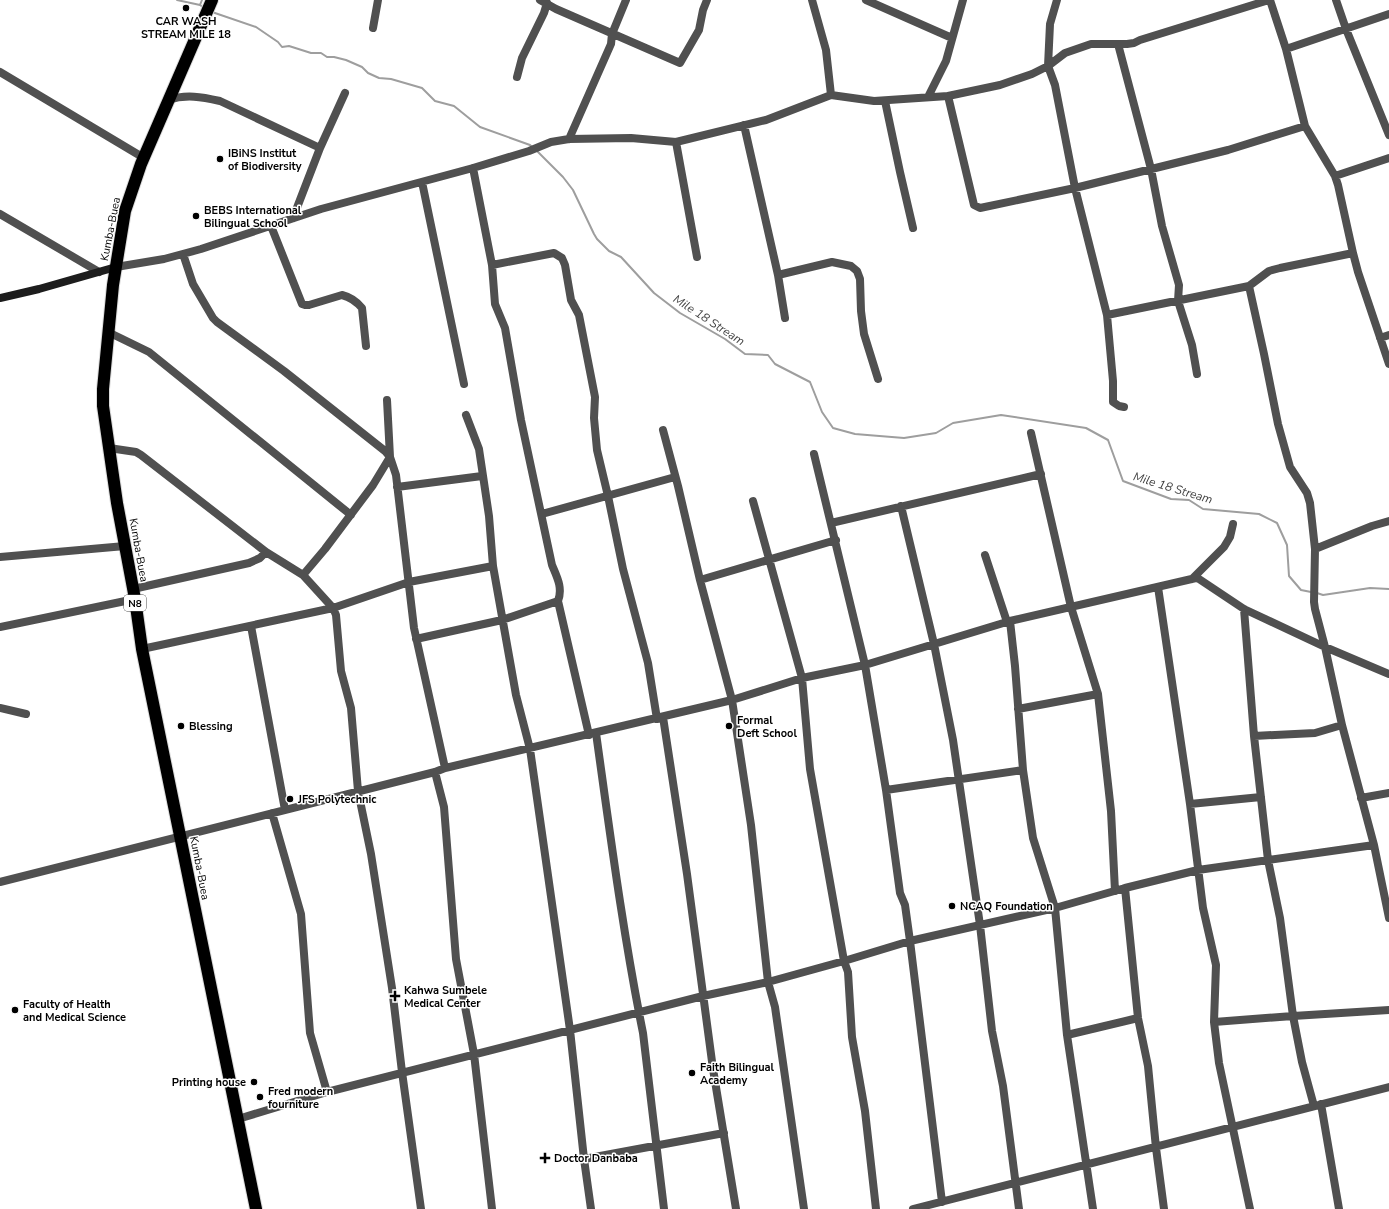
<svg xmlns="http://www.w3.org/2000/svg" width="1389" height="1209" font-family="'Nunito Sans',sans-serif">
<rect width="100%" height="100%" fill="#fff"/>
<g fill="none" stroke-linecap="round" stroke-linejoin="round">
<!-- stream -->
<path stroke="#9e9e9e" stroke-width="2" d="M177 0 200 5
M202 0 200 5 204 8
M212 12 256 27 278 42 282 47 289 46 311 53H321L327 57H334L346 60 362 67 368 73 379 78 391 79 422 88 435 101 454 106 480 127 530 145 532 147
M536 150 563 177 573 190 594 234 597 239 609 251 621 257 654 293 680 313 725 339 745 354 768 355 775 364 810 382 822 412 833 428 855 434 904 438 936 433 953 423 1001 415 1086 428 1108 440 1123 481 1171 499 1189 500 1203 509 1259 514 1277 523 1287 545 1289 576 1301 590 1311 592
M1317 593 1323 595 1370 588 1389 589"/>
<defs>
<path id="highway" d="M212 0 141 164 125 211 113 285 103 389V406L117 503 135 599 142 649 256 1209"/>
</defs>
<!-- highway casing -->
<use href="#highway" stroke="#dbdbdb" stroke-width="14"/>
<!-- street -->
<path stroke="#505050" stroke-width="8" d="M540 0 556 9 680 63 699 30 703 10 707 0
M812 0 826 50 831 95 874 101 948 96 1000 85 1032 74 1048 66 1065 53 1091 44H1127L1134 43 1140 40 1269 0
M866 0 952 38
M1057 0 1050 24 1048 66 1055 85 1075 188 1107 315 1113 381V402L1119 406 1124 407
M1270 0 1286 49 1305 126 1335 176 1338 185 1353 253 1358 272 1389 364
M1336 0 1346 29 1389 135
M373 28 378 0
M1118 44 1151 169 1162 226 1179 285 1178 301 1192 345 1197 374
M1286 49 1389 14
M0 72 144 158
M517 77 522 58 544 13 547 3
M948 96 974 205 980 208 1075 188 1228 150 1305 126
M928 97 946 61 963 0
M168 100C186 94 202 97 220 101L320 148
M885 101 900 172 913 228
M744 125 778 275 785 318
M569 139 611 44 612 34 626 0
M676 142 697 257
M473 168 492 265 495 304 505 328 521 420 552 565C557 577 563 588 558 601L589 735
M1335 176 1389 158
M422 182 464 384
M0 214 99 272
M293 218 320 148 345 93
M271 226 302 304 305 305H309L342 295C350 297 357 302 362 308L366 346
M183 254 193 284 213 318 217 322 284 371 385 451 390 457 396 475 414 628 445 768
M492 265 554 253 562 258 565 265 571 300 579 315 595 397 594 418 597 450 608 496 623 569 648 663 657 719
M116 267 164 259 201 249 321 209 473 168 529 151 551 142 569 139 631 138 676 142 766 120 831 95
M778 275 832 262 851 266 857 271 860 279 861 311 864 334 878 379
M1249 286 1264 354 1278 424 1290 467 1307 493 1310 503 1315 549
M1107 315 1249 286 1269 271 1280 268 1353 253
M108 332 149 352 351 515
M1380 338 1389 335
M466 415 479 449 489 516 493 566 516 695 530 749 570 1030 584 1159 591 1209
M663 430 678 486 700 580 732 700 751 825 768 982 775 1007 804 1209
M1031 433 1071 607 1098 694 1111 811 1115 891
M109 448 136 452 141 455 266 552 303 575 333 608 336 615 341 671 351 708 358 791 371 854 392 988 402 1072 421 1209
M814 454 865 665 886 790 900 893 905 905 910 941 942 1202
M397 487 482 476
M753 501 802 678 810 769 844 961 848 972 852 1037 865 1111 876 1209
M901 506 934 644 953 740 980 925 992 1031 1003 1086 1019 1209
M542 514 675 477
M1389 521 1372 526 1315 549 1314 602 1315 609 1325 647 1342 725 1374 845 1389 918
M831 523 1041 474
M985 555 1007 622
M0 557 125 546
M303 575 325 549 373 485 390 457 387 400
M1192 579 1224 547 1230 537 1233 524
M700 580 836 540
M1158 587 1190 804 1203 908 1216 965 1214 1022 1219 1063 1250 1209
M133 589 249 563 260 558 266 552
M1010 621 1015 666 1023 770 1033 838 1055 908 1067 1035 1093 1209
M251 626 285 810
M0 627 135 599
M416 639 502 620 558 601
M142 649 333 608 409 582 493 566
M0 708 26 714
M1018 709 1098 694
M663 717 687 874 713 1069 736 1209
M596 733C610 833 623 934 643 1033L664 1209
M1254 736 1315 733 1342 725
M435 772 444 807 456 959 474 1054 492 1209
M886 790 1023 770
M1361 798 1389 793
M1190 804 1261 797
M272 813 301 914 310 1033 327 1092
M0 882 435 772 445 768 732 700 802 678 865 665 1010 621 1196 578 1199 579 1244 609 1325 647 1389 674
M1125 888 1138 1018 1148 1066 1156 1148 1164 1209
M1214 1022 1293 1016 1280 918 1268 860 1254 736 1244 609
M1067 1035 1138 1018
M1321 1104 1339 1209
M1314 1106 1302 1062 1293 1016 1389 1010
M238 1119 327 1092 703 996 768 982 844 961 910 941 1055 908 1125 888 1198 870 1374 845
M584 1159 724 1133
M913 1209 1389 1087"/>
<!-- secondary -->
<path stroke="#1d1d1d" stroke-width="8" d="M0 298 39 289 116 267"/>
<!-- highway -->
<use href="#highway" stroke="#000" stroke-width="12"/>
</g>
<!-- markers -->
<g fill="#000" stroke="#fff" stroke-width="1.5">
<circle cx="186" cy="8" r="4"/>
<circle cx="220" cy="159" r="4"/>
<circle cx="196" cy="216" r="4"/>
<circle cx="181" cy="726" r="4"/>
<circle cx="729" cy="726" r="4"/>
<circle cx="290" cy="799" r="4"/>
<circle cx="952" cy="906" r="4"/>
<path d="M393 990h4v4h4v4h-4v4h-4v-4h-4v-4h4z"/>
<circle cx="15" cy="1010" r="4"/>
<circle cx="692" cy="1073" r="4"/>
<circle cx="254" cy="1082" r="4"/>
<circle cx="260" cy="1097" r="4"/>
<path d="M543 1152h4v4h4v4h-4v4h-4v-4h-4v-4h4z"/>
</g>
<g text-anchor="middle" stroke-width="3" stroke-linejoin="round" paint-order="stroke">
<!-- shield labels -->
<rect fill="#fff" stroke="#4c4c4c" stroke-width="1" x="124" y="595" width="22" height="16" rx="3"/>
<g font-size="10" font-weight="bold" fill="#000">
<text x="135" y="607">N8</text>
</g>
<!-- poi labels -->
<g font-size="11" font-weight="bold" fill="#000" stroke="#fff" text-anchor="start">
<text x="186" y="25" text-anchor="middle">CAR WASH<tspan x="186" dy="13">STREAM MILE 18</tspan></text>
<text x="228" y="157">IBiNS Institut<tspan x="228" dy="13">of Biodiversity</tspan></text>
<text x="204" y="214">BEBS International<tspan x="204" dy="13">Bilingual School</tspan></text>
<text x="737" y="724">Formal<tspan x="737" dy="13">Deft School</tspan></text>
<text x="189" y="730">Blessing</text>
<text x="298" y="803">JFS Polytechnic</text>
<text x="960" y="910">NCAQ Foundation</text>
<text x="404" y="994">Kahwa Sumbele<tspan x="404" dy="13">Medical Center</tspan></text>
<text x="23" y="1008">Faculty of Health<tspan x="23" dy="13">and Medical Science</tspan></text>
<text x="700" y="1071">Faith Bilingual<tspan x="700" dy="13">Academy</tspan></text>
<text x="246" y="1086" text-anchor="end">Printing house</text>
<text x="268" y="1095">Fred modern<tspan x="268" dy="13">fourniture</tspan></text>
<text x="554" y="1162">Doctor Danbaba</text>
</g>
<!-- street labels -->
<g font-size="11" fill="#000" stroke="#fff">
<text transform="translate(110 229) rotate(-79)" y="4">Kumba-Buea</text>
<text transform="translate(139 550) rotate(80)" y="4">Kumba-Buea</text>
<text transform="translate(200 868) rotate(79)" y="4">Kumba-Buea</text>
</g>
<!-- water labels -->
<g font-size="12" font-style="italic" fill="#3f3f3f" stroke="#fff">
<text transform="translate(709 320) rotate(33)" y="4">Mile 18 Stream</text>
<text transform="translate(1173 488) rotate(17)" y="4">Mile 18 Stream</text>
</g>
</g>
</svg>
